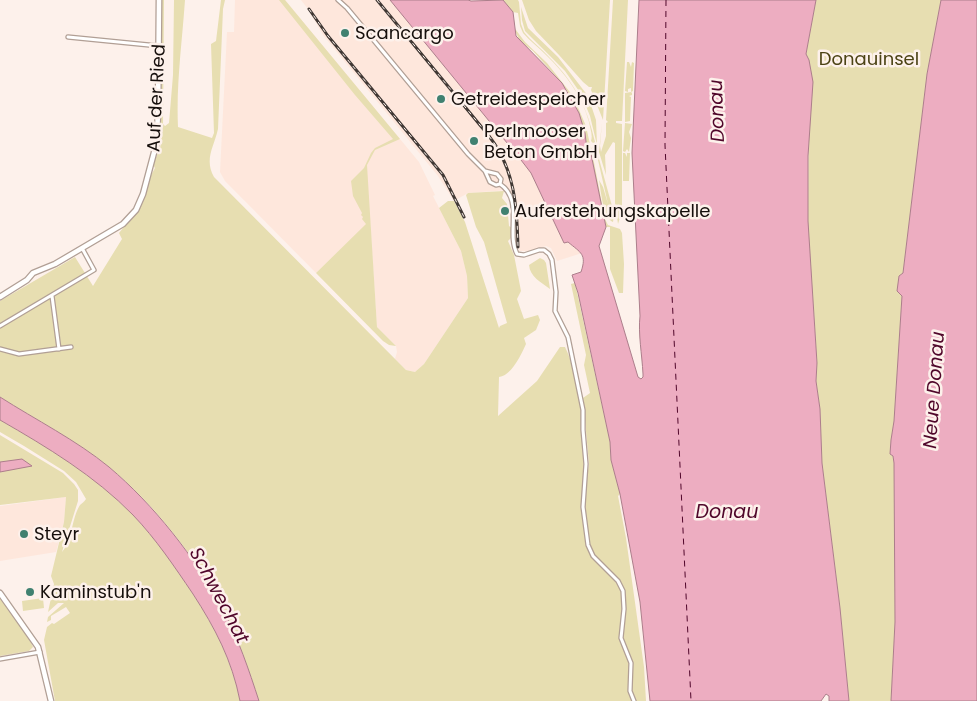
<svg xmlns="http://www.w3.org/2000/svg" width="977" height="701" font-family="Poppins,sans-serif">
<rect width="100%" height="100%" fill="#fdf1eb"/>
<!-- built -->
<path fill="#fee7dc" d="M235 0H285L419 162 435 195 433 196 461 251 467 276 468 298 424 364 415 372 406 370 395 359 397 352 396 346 377 327 370 221 316 273 225 181 220 172 227 32H234Z
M301 0H390L521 160 531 173 564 243 568 242 582 253 557 261 551 248 546 246 530 251H520L516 245 514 203 509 190 468 193 454 201 438 176 323 35 308 9Z
M66 497 64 522 56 552 0 561V506Z"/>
<!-- green -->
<path fill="#e7deb1" d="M161 0H164L163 124 165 126 169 123 173 75 174 0H185C182 43 176 85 178 127L212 138 214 133 211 44 216 41 221 0H225L223 9 218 129C214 147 204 159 214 177L406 370 415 372 424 364 468 298 467 276 461 251 439 208 448 201H454L465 222 499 328 500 326 507 323 484 242 476 227 466 195 468 193 504 191 502 198 507 204 509 226 512 228V237L508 241 514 255 521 291 517 299 524 319 538 315 540 320 536 330 524 338 526 344C521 355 512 375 499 377L498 416 537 381 560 347H565C582 381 587 439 584 477L587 478 589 464 583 398 590 393 584 365 586 355 571 284 575 283 610 442 611 460 620 494 618 496 626 538 644 667 646 701H259C249 670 238 638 223 609 195 556 155 505 109 467 76 440 36 420 0 397V301L75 257 93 286 122 239 119 233 141 206 149 179 155 168 153 165C157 152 163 150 160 135Z
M279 0H285L400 139 375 150 367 165 377 327 396 346 389 345 383 341 316 273 366 224 362 219 363 217 361 215 362 213 353 196 351 181 364 168 371 153 375 148 393 139 355 95Z
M503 0H518L519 2 521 24 524 32C531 41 541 48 549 57 575 83 587 107 595 142 594 145 592 148 592 152L605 219 608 225 620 229 622 233 624 264 623 293H619L610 269V227H606L591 155 587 150 585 133 579 113 567 91 562 83 533 51 520 41 514 29 516 30 525 42 547 63 573 96 586 126 591 149 594 144 591 141C593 135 590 128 589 122 582 96 565 73 546 55 538 47 530 41 523 33L520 26 518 13 513 12Z
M522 0H610L603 120 591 90 592 87H589L583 82 559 55 536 31 529 20Z
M613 0H628L622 121H616V123L622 124V211L618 224 615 203V143L613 142 605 155 606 175 599 152 602 122 600 146 601 152 606 136V123L608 122 606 120Z
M816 0H941L927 74 903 273 899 276 898 291 902 296 894 421 891 440 890 454 893 456 894 463 895 622 891 701H849L840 608 822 463 820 409 816 381 817 363 814 313 806 217 808 215 809 60 806 54Z
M521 7 528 28 558 57 588 96 596 120 597 145 590 116 581 94 565 71 525 31 522 20Z
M627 62H629L631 67 632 62 634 63 633 91 631 92V88L628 89V92L625 91Z
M631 92 632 93V95L629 96 631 97 630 121 625 122V93Z
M625 123 632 124 629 132 631 138 629 152 627 149 625 152 623 151Z
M596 148 612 206 614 216 613 222C603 218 601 191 599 180L603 187 608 204 598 160H596L594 151Z
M623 153H625L627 157V153H630L629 181H623Z
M540 258 544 260 546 263 550 289C541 282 530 277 529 265Z
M0 420C47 447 95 476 133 515 156 539 174 566 193 594 215 628 232 661 240 701H55L44 640 47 627 52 623 54 624 70 613 66 607 51 616V620L47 622 48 617 64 603H58L48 612 54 584 51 576 64 522 66 497 0 505V435L63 473 74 484 78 490V501L62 552C73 540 71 519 80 505 82 503 84 502 86 499L76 482 64 471 24 446 0 432Z
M0 598 27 634 33 647 29 651 0 656Z
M43 598 44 608 23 611 22 601Z"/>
<!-- water -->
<path fill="#edadc1" stroke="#ac7e8b" d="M390 0H468L471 1 503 0 513 12 516 36 562 83 579 113 585 133 587 150 591 154 606 227 599 246 638 377 641 379 643 377V374C642 354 638 334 640 316L632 153 639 0H816L806 54 809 60 813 82 808 156V221L817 363 816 381 820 409 822 463 840 608 849 701H829V696L826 694 821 701H650L640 602 620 494 611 460 610 442 578 293 572 275 581 272C587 254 581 253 568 242L564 243 531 173 521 160Z
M941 0H977V701H891L895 622 894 463 893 456 890 454 891 440 894 421 902 296 897 291 899 276 903 273 927 74Z
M0 397C36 420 76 440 109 467 154 505 195 557 223 609 238 638 249 670 259 701H240C232 660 215 628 193 594 174 566 156 539 133 515 95 476 47 447 0 420Z
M22 459 32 466 0 472V462Z"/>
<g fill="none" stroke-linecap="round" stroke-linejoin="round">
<!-- ferry -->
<path stroke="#50062a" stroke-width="1" stroke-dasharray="6 5" stroke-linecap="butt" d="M666 0 665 145 691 701"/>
<defs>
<path id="street" d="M338 0 347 8 468 154 485 171 490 182 496 185 500 184 501 179 497 174 485 171
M68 37 159 46
M500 184C524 200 506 233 517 254L524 255 539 250H544L549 254 552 260 556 292 555 311 568 337 583 410V430L586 464 583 507 588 545 593 556 618 581 623 591 624 609 621 638 631 663 630 691 634 701
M52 296 59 349
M0 326 94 270 82 248
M0 349 19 354 71 347
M0 659 40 652"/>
<path id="secondary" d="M0 297 27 280 33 273 55 264 123 224 136 210 143 194 156 145 158 115 159 0
M0 593 38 647 51 701"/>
</defs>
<!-- street casing -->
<use href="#street" stroke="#b19f95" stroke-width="5.5"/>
<!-- secondary casing -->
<use href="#secondary" stroke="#b19f95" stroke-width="7"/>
<!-- street -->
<use href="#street" stroke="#fff" stroke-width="3"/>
<!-- secondary -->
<use href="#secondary" stroke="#fff" stroke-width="4.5"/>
<defs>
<path id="rail" d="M377 0 489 136C515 169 517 207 518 247
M309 9 328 36 443 175 464 217"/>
</defs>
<!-- rail casing -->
<use href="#rail" stroke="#403834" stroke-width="3"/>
<!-- rail -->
<use href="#rail" stroke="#fdf1eb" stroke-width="1" stroke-dasharray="4" stroke-linecap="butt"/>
</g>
<!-- markers -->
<g fill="#408170" stroke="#fdf1eb" stroke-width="2">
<circle cx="345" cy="33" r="5"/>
<circle cx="441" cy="99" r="5"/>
<circle cx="474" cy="141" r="5"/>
<circle cx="505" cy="211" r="5"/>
<circle cx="24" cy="534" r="5"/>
<circle cx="30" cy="592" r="5"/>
</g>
<g text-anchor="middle" stroke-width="5" stroke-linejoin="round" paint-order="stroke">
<!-- poi labels -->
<g font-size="18" fill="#160f0c" stroke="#fdf1eb" text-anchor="start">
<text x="355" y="39">Scancargo</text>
<text x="451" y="105">Getreidespeicher</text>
<text x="484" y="137">Perlmooser<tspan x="484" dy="21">Beton GmbH</tspan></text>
<text x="515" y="217">Auferstehungskapelle</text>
<text x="34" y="540">Steyr</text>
<text x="40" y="598">Kaminstub'n</text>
</g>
<!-- park labels -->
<g font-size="18" fill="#4c4315" stroke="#fdf1eb">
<text x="869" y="65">Donauinsel</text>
</g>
<!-- street labels -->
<g font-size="18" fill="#160f0c" stroke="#fdf1eb">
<text transform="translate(156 98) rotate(-87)" y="6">Auf der Ried</text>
</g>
<!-- water labels -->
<g font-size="19" font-style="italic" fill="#50062a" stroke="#fdf1eb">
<text transform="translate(716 111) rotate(-92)" y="7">Donau</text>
<text transform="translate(933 390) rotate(-86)" y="7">Neue Donau</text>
<text x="727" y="518">Donau</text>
<text transform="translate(220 595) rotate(62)" y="7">Schwechat</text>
</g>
</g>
</svg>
